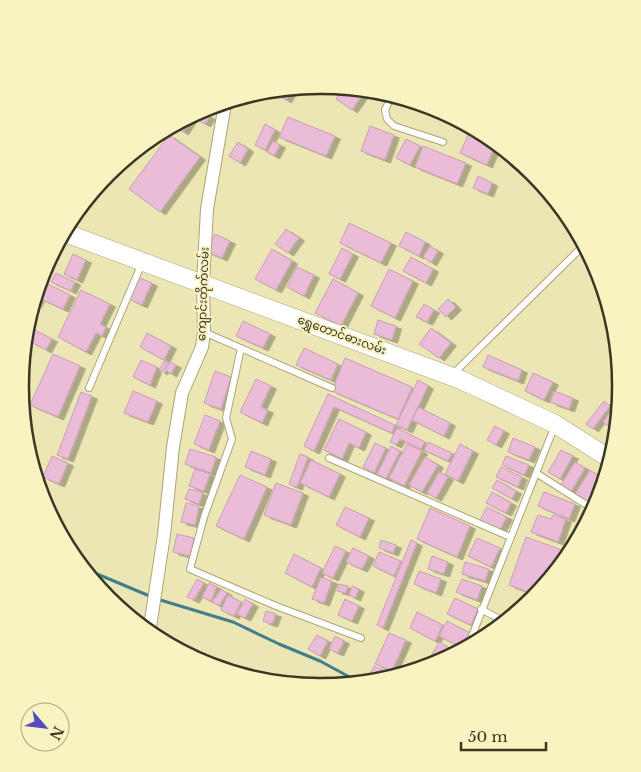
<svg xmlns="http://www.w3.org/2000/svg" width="641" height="772" font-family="'Libre Baskerville','Noto Sans Myanmar',serif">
<defs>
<filter id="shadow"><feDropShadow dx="5.5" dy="3" stdDeviation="0" flood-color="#0004"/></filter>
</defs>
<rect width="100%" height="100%" fill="#ece5b4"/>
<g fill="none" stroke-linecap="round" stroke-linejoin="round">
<!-- stream -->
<path stroke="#427f8c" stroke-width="3" d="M90 571 152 597
M157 599 233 622 279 644 320 661 355 680"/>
</g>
<!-- building -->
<path fill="#eabcd8" stroke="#ca9eb9" filter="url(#shadow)" d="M342 90 363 94 352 110 336 99Z
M291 91 286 100 276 94Z
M201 111 210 117 205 124 193 117Z
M288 117 335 136 326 156 279 137Z
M190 119H191L183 132 177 128Z
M265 124 275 130 265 150 255 145Z
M370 126 394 135 385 160 361 151Z
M470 131 494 148 487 165 460 153Z
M169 135 200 157 160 212 129 189Z
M406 139 420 146 410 165 396 158Z
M273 141 280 145 274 156 267 152Z
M238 142 248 149 240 163 229 156Z
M423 146 466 163 457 184 415 167Z
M478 176 492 183 488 194 473 188Z
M349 223 391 243 381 263 340 243Z
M286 229 299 238 288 253 275 244Z
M406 232 425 242 419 256 399 246Z
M215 234 230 241 222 258 207 252Z
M430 246 438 251 431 263 423 257Z
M342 248 353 254 340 279 329 274Z
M272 249 292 261 276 290 255 279Z
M73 254 86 260 77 280 64 274Z
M411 257 433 269 426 283 403 271Z
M297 267 314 275 304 296 287 287Z
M389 269 413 281 395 318 371 306Z
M56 273 75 282 71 291 51 282Z
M138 277 152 283 142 305 129 299Z
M333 279 358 293 341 326 315 313Z
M48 284 70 295 63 309 41 299Z
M39 289 43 291 36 305Z
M81 290 110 304 100 324 106 327 102 336 96 333 86 352 58 337Z
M448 299 456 307 446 317 438 309Z
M424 304 434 310 427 322 416 317Z
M378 320 396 326 392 340 374 334Z
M243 321 270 334 263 348 236 336Z
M431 328 451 343 439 358 419 344Z
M35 330 52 339 46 350 29 341Z
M147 333 171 346 164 360 140 347Z
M304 348 338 364 331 380 296 365Z
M53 354 80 366 58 417 30 405Z
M488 355 522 370 518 381 483 367Z
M345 358 412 387 398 419 332 391Z
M141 360 157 367 150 385 133 377Z
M165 360 168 362 162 372 159 370Z
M170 362 176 365 171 374 165 370Z
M215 371 231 377 221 409 204 403Z
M533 373 553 382 544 400 525 391Z
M256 379 271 386 261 407 268 410 262 423 240 412Z
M418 380 428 386 407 430 396 425Z
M133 391 157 401 148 422 124 413Z
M554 391 573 398 569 409 550 402Z
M81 392 92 396 68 459 57 455Z
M328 394 395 425 392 433 334 407 314 451 304 446Z
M604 401 610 406 593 429 586 424Z
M618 401 612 429 603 422Z
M418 407 450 423 444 436 412 420Z
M205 415 220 421 209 450 194 444Z
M339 419 366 432 359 448 349 443 342 459 324 450Z
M495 426 504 431 496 445 487 440Z
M397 428 425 442 421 449 400 439 396 445 390 442Z
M513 438 535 447 529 460 508 452Z
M428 442 452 453 448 461 424 450Z
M375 443 386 448 374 473 363 467Z
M407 444 422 451 404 486 389 478Z
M460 444 473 451 458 481 445 474Z
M391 446 400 451 386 479 377 474Z
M190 449 216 457 211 473 185 464Z
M561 450 573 456 560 479 548 472Z
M251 451 271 459 265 475 245 467Z
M300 454 308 457 297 487 289 484Z
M52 456 68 463 59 484 43 477Z
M506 456 529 465 524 475 502 465Z
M425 457 438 465 422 492 409 485Z
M311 460 340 474 329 497 300 483Z
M575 462 585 468 569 495 559 488Z
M501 467 522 477 518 487 496 477Z
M195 469 210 474 204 491 189 486Z
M590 470 602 478 588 502 575 494Z
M439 472 448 477 436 498 427 493Z
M240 475 267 487 244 539 216 526Z
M497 480 516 491 512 499 492 488Z
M276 483 303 493 291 525 264 515Z
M599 486 601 488 598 501 593 509 586 504Z
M189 489 203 493 199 504 185 499Z
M492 492 511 503 506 513 486 503Z
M544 492 575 504 569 519 538 506Z
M186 503 199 506 195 525 181 522Z
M345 507 369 518 360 537 336 525Z
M487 507 507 517 500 530 480 520Z
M430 508 470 526 457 557 417 539Z
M538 515 551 519 553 515 566 519 558 542 531 532Z
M177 534 194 538 190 556 173 552Z
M526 537 565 551 536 595 509 585Z
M477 538 500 548 491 567 468 556Z
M381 540 396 545 393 553 379 548Z
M411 540 417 543 383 628 377 625Z
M335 546 346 551 333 578 322 573Z
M353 548 369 556 362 569 346 562Z
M379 552 401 561 394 576 373 566Z
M294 554 321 568 312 587 285 573Z
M432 556 448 562 444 574 428 569Z
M465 562 489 569 485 581 462 574Z
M419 571 441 579 436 593 414 584Z
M321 577 332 581 324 603 312 599Z
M197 579 204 583 194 600 187 597Z
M462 579 482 586 477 600 456 592Z
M209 583 217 587 211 601 202 597Z
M338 584 348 586 346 593 337 591Z
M352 586 359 589 355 598 349 595Z
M221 589 227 593 219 606 212 602Z
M228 595 241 602 234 616 221 610Z
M455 598 478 609 471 625 447 614Z
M245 599 253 604 245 618 237 614Z
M345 599 359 606 352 621 338 615Z
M266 611 276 614 272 624 263 621Z
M417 612 443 625 435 641 410 628Z
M447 621 472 634 468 642 460 647 439 636Z
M389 633 406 640 392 671 375 664Z
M317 635 328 641 320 656 308 649Z
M335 636 344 641 338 653 329 649Z
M439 642 455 651 440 661 431 656Z
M206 655 257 674 205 664 203 662Z
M374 666 389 673 369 677Z"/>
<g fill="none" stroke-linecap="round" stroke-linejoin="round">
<defs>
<path id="lane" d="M319 86 330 90
M390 99 385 110 387 119 394 126 443 142
M204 332 332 388
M241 348 226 418 232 439 204 517 190 569 276 606 361 638
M453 374 582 247
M89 388 142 263
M329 458 510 537
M536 473 593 509
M481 609 501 620
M470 641 555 425"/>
<path id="street" d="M150 627 164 535 173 447 182 393 202 347 204 332 203 284 207 209 225 104"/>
<path id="secondary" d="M68 234 461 380 555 424 607 457"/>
</defs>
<!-- lane casing -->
<use href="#lane" stroke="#aba576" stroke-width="8"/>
<!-- street casing -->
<use href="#street" stroke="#aba576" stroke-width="14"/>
<!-- secondary casing -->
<use href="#secondary" stroke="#aba576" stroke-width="19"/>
<!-- lane -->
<use href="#lane" stroke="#fff" stroke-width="6"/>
<!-- street -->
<use href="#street" stroke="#fff" stroke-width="12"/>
<!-- secondary -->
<use href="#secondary" stroke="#fff" stroke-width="18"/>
</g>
<g text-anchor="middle" stroke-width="4" stroke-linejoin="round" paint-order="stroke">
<!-- street labels -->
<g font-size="12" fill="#3a3824" stroke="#f9f2c1">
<text transform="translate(203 294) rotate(-88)" y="4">ကျောင်းတိုက်လမ်း</text>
<text transform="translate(342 335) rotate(20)" y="4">ရွှေတောင်ဓားလမ်း</text>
</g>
</g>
<!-- crop -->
<path d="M0 0H641V772H0ZM320 94H321A291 291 0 0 1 612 385V387A291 291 0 0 1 321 678H320A291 291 0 0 1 29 387V385A291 291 0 0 1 320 94Z" fill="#f9f2c1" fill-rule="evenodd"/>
<path fill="none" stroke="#3a3824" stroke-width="2.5" d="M320 94H321A291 291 0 0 1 612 385V387A291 291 0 0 1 321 678H320A291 291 0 0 1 29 387V385A291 291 0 0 1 320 94Z"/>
<!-- north arrow -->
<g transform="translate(45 727) rotate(118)"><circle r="24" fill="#f9f2c1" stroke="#ada882"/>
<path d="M0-4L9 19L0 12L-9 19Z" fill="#544ac1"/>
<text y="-8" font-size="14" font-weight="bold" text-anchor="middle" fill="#3a3824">N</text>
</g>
<!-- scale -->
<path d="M461 742v8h85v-8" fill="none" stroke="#3a3824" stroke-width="2.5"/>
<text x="468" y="742" font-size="15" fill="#3a3824" stroke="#f9f2c1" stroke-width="4" paint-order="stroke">50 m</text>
</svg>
